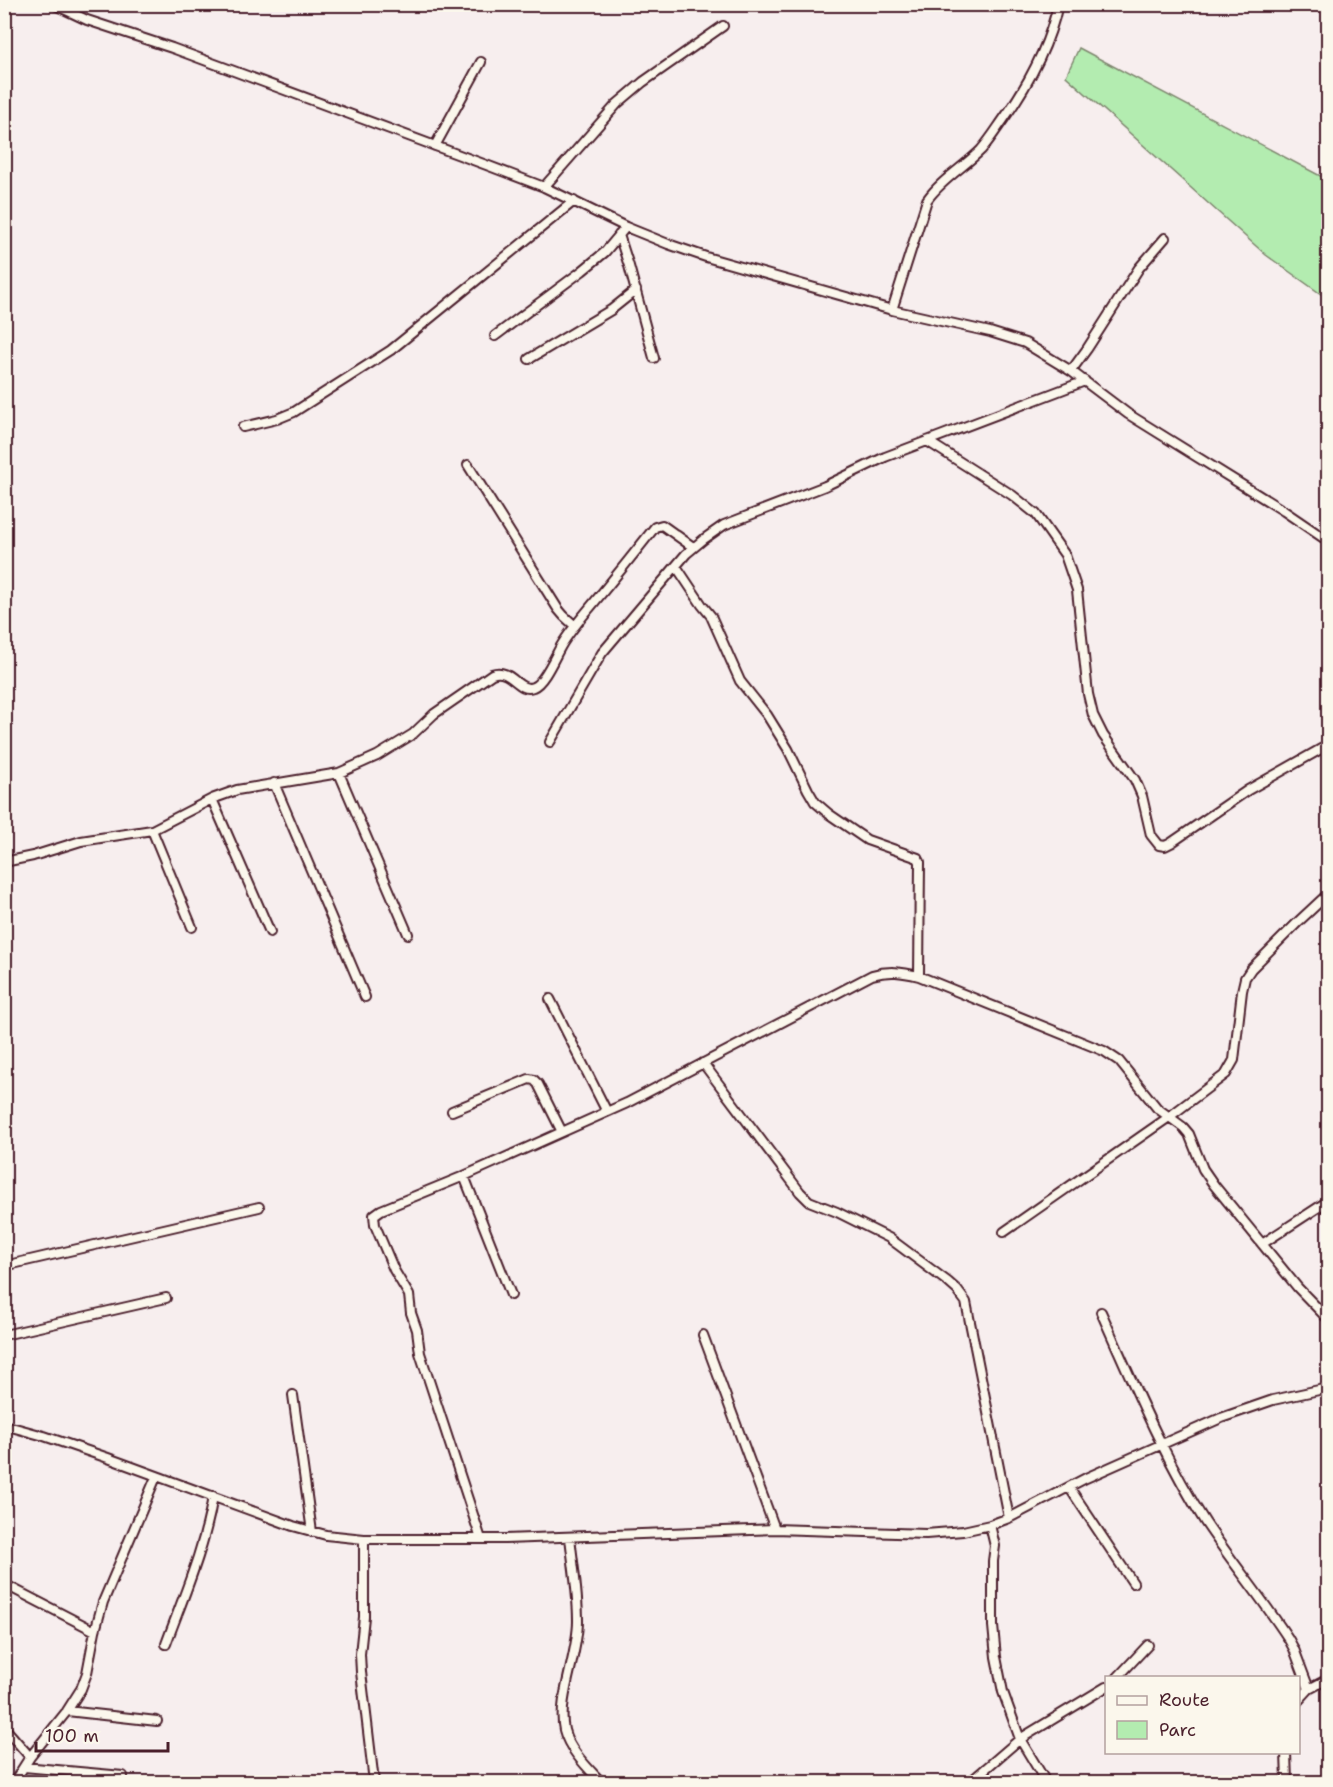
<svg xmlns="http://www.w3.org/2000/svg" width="1333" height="1787" font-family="'Shantell Sans',sans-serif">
<rect width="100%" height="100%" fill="#f7eeee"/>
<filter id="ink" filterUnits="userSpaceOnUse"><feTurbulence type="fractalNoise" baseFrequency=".0167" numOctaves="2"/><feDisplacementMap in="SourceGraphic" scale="12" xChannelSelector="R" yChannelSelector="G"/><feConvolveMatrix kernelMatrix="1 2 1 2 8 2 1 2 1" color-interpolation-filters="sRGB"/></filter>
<g filter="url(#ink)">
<!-- green -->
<path fill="#b3ecb0" stroke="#7e866e" stroke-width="1.5" d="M1079 48 1328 180V299L1266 255 1066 76Z"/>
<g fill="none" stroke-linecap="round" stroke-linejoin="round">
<defs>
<path id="minor" d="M53 4 87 20 172 48 489 166 544 187 626 227 668 244 706 257 892 310 990 332 1025 343 1071 371 1128 414 1284 511 1328 541
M435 146 481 62
M544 187 617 104 643 82 723 26
M619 235 629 266 654 358
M892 310 927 200C941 180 964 167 981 150 989 141 996 130 1003 120 1028 85 1049 47 1058 4
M495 336 582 271 605 252 626 227
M529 359 611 310 636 290
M1071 371 1087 349 1139 268 1165 238
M243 427 277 419 294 412 391 350 574 201
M927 441 1012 495 1036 514 1065 555 1077 590 1088 694 1093 715 1103 735 1135 780 1142 796 1151 835 1159 845 1165 846 1171 843 1248 790 1328 745
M468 465 558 609 564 616 575 626
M676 566 702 605 711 616 740 681 767 715 788 749 808 790 815 802 829 814 867 840 918 858 920 862 919 976
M550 742 602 653 686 554 704 539 724 525 825 486 885 457 1085 381
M339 773 408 934
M274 783 365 997
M212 799 270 932
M152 830 192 927
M4 862 33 856 81 841 152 830 212 799 237 790 339 773 377 756 413 734 434 714 492 674C511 667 518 693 533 687 544 683 555 656 561 646 571 629 585 614 597 599 617 575 636 551 655 527L662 525 693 547
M550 999 607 1112
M703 1063 800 1192 809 1201 837 1212 889 1238 948 1282 957 1290 966 1302 1009 1518
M452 1111 529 1079 534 1080 538 1084 562 1132
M464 1176 511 1295
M1004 1232 1169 1117 1226 1074 1234 1060 1242 991 1245 978 1251 969 1299 921 1328 894
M1262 1244 1328 1201
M4 1266 259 1207
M1101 1312C1133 1383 1163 1456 1205 1522 1231 1561 1262 1598 1288 1638L1294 1649 1309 1689
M4 1335 166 1298
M703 1335 775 1529
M293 1395 312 1532
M4 1425 44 1436 108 1458 293 1526 326 1535 364 1539H505L775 1529 926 1534 963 1531 990 1525 1009 1518 1086 1478 1221 1418 1273 1400 1328 1388
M1069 1487 1133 1583
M990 1525 995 1546 993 1561V1626L996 1657 1003 1692 1020 1739 1046 1782
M570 1537C573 1565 578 1593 578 1621 578 1655 557 1700 564 1730 569 1750 588 1768 601 1782
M364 1539V1617L360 1654 361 1672 374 1782
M481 1539 420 1353 417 1330 411 1313 409 1295 394 1270 375 1225 374 1215 381 1210 464 1176 627 1103 872 975C889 970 902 972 919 976L1104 1051 1119 1061 1157 1108 1183 1127 1189 1134 1203 1169 1214 1185 1298 1288 1328 1319
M4 1584 95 1631
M166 1644C184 1595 205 1547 213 1496
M1117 1678 1148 1645
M1298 1701 1309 1689 1328 1679
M67 1711 157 1721
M4 1727 30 1757
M1286 1752 1287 1782
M24 1767 123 1776
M14 1782 30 1757 67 1711 81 1689 87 1673 95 1631 103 1602 156 1477
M970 1782 1020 1739 1106 1687"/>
</defs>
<!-- minor casing -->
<use href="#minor" stroke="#4a1f2b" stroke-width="12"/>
<!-- minor -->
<use href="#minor" stroke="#fbf7ec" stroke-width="8"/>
</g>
</g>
<!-- margin -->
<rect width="1333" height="1787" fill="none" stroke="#fbf7ec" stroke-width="24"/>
<rect x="12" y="12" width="1309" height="1763" fill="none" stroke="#4a1f2b" stroke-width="2" filter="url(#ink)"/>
<!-- legend -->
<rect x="1105" y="1676" width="195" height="78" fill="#fbf7ec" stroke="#b4a19f" stroke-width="1.5"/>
<rect x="1117" y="1696" width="30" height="9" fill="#fbf7ec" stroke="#b4a19f" stroke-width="1.5"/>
<text x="1159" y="1706" font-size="18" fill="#4a1f2b">Route</text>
<rect x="1117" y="1721" width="30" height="18" fill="#b3ecb0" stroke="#b4a19f" stroke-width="1.5"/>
<text x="1159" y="1736" font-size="18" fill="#4a1f2b">Parc</text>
<!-- scale -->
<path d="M36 1742v9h132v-9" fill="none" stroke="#4a1f2b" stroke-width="3"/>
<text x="45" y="1742" font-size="18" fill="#4a1f2b" stroke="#fbf7ec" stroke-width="4.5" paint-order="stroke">100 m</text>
</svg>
